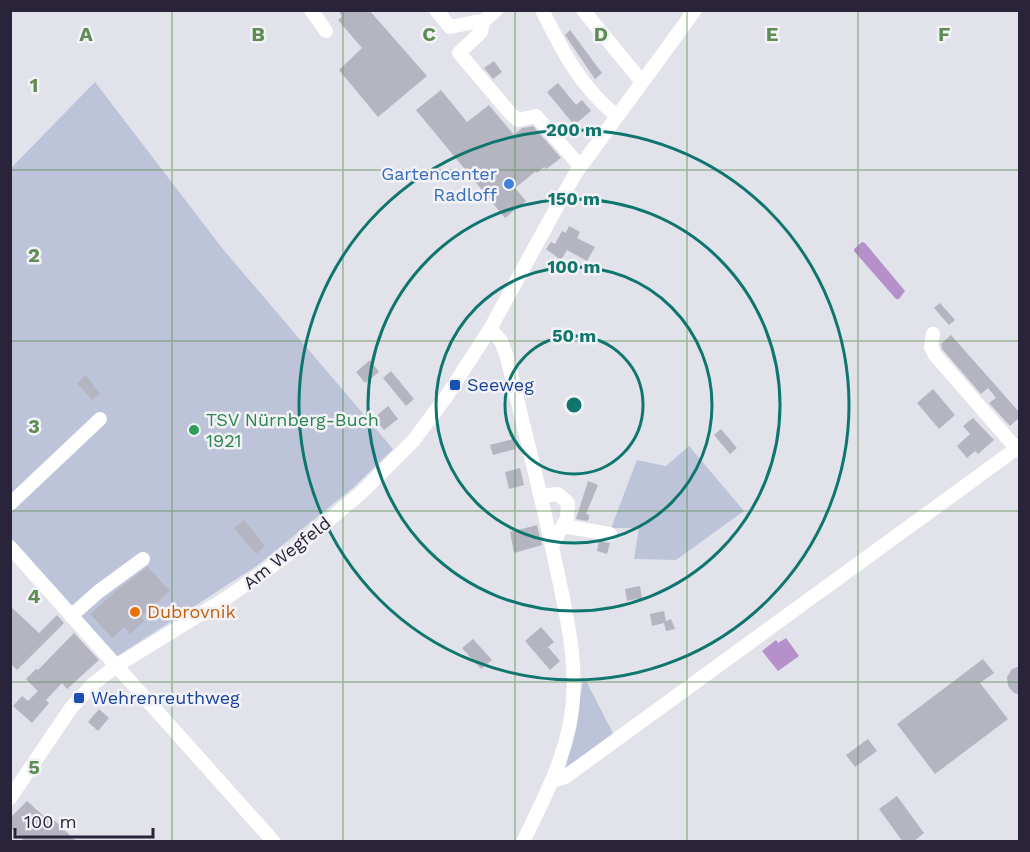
<svg xmlns="http://www.w3.org/2000/svg" width="1030" height="852" font-family="'Work Sans',sans-serif">
<rect width="100%" height="100%" fill="#e2e2eb"/>
<!-- green -->
<path fill="#bdc4d9" d="M95 82 222 248 393 449 354 487 258 565 116 657 11 539 10 169Z
M689 446 744 511 676 560 634 559 639 528H611L637 460 666 466Z
M584 677 615 737 565 772Z"/>
<!-- water -->
<path fill="#b590ca" d="M862 242 865 243 905 291 899 299H896L854 251V249Z
M786 638 799 656 778 671 762 651 776 640 778 643Z"/>
<!-- building -->
<path fill="#b5b5c2" d="M338 10H369L427 76 378 117 339 70 362 48 338 20 342 16Z
M570 30 602 73 595 79 565 35Z
M494 61 502 72 493 79 484 68Z
M558 83 576 105 582 100 591 111 574 125 547 92Z
M441 90 467 122 489 105 514 135 522 128 533 126 561 158 546 169 544 167 537 173 536 171 515 188 526 201 505 218 416 110Z
M569 226 580 232 577 238 595 247 587 261 567 250 561 260 546 249 551 242 555 244 562 231 566 233Z
M940 303 955 320 949 325 934 308Z
M951 335 1020 413V417L1010 426 989 403 996 398 988 388 981 394 942 349 941 344Z
M370 360 379 372 365 383 356 372Z
M391 371 414 399 406 406 383 378Z
M86 375 100 394 92 400 77 383Z
M933 389 955 415 939 429 917 403Z
M388 406 398 419 384 430 374 418Z
M973 418 994 440 978 454 975 451 967 458 957 446 970 434 963 426Z
M721 429 737 448 730 454 714 435Z
M513 439 516 449 493 455 490 445Z
M520 468 524 485 509 489 505 472Z
M588 481 598 485 586 514 589 515V519L587 521 576 519Z
M244 520 265 546 256 554 234 528Z
M537 525 542 545 514 553 510 532Z
M599 541 610 543 607 554 597 551Z
M148 567 170 591 141 617 145 620 130 634 124 627 112 638 90 614 118 589Z
M640 586 642 598 627 601 625 589Z
M10 606 39 633 57 615 64 623 17 670 10 663Z
M664 611 666 621 671 619 675 629 666 631 664 623 652 626 650 614Z
M541 627 554 642 548 647 560 661 550 670 525 641Z
M74 633 99 660 67 689 62 683 46 700 49 703 32 723 13 706 22 696 28 701 38 691 26 679 36 669 38 670Z
M473 639 492 660 481 669 462 648Z
M983 659 994 673 980 683 1008 719 935 774 897 724Z
M1020 666V695L1014 693 1008 686 1007 677 1012 669Z
M99 709 109 718 98 731 88 722Z
M868 739 877 751 855 767 846 755Z
M897 796 924 833 913 842H903L879 809Z
M27 801 48 820 51 817 77 842H25L12 829 10 818Z"/>
<g fill="none" stroke-linecap="round" stroke-linejoin="round">
<!-- minor -->
<path stroke="#fff" stroke-width="14" d="M311 10 326 31
M436 10 450 27 485 20 496 10
M542 10C562 50 581 88 617 116
M583 10 642 82
M483 21 481 32 459 53 511 114 518 120 536 116 580 166
M490 329 501 341 507 357C523 425 541 493 555 561 567 617 582 675 568 732 559 771 540 806 523 842
M933 334 931 347 935 355 1016 448
M541 496 558 494 568 503 567 518 552 545
M10 504 100 419
M563 526 610 534
M10 547 274 842
M71 616 98 592 143 559
M552 781 565 777 1020 446
M10 798 71 708 93 684 116 666 225 599 289 554 362 492 413 441 446 397 490 329 575 174 695 10"/>
</g>
<!-- grid -->
<path fill="none" stroke="#5e8c54" stroke-width="1.5" stroke-opacity="0.55" d="M172 10V842M343 10V842M515 10V842M687 10V842M858 10V842M10 170H1020M10 341H1020M10 511H1020M10 682H1020"/>
<!-- distance rings -->
<g fill="none" stroke="#0f766e" stroke-width="3">
<circle cx="574" cy="405" r="69"/>
<circle cx="574" cy="405" r="138"/>
<circle cx="574" cy="405" r="206"/>
<circle cx="574" cy="405" r="275"/>
</g>
<!-- markers -->
<circle fill="#3f7fe0" stroke="#f2f2f7" stroke-width="2" cx="509" cy="184" r="6"/>
<g fill="#1a4fb4" stroke="#f2f2f7" stroke-width="2">
<rect x="449" y="379" width="12" height="12" rx="3"/>
<rect x="73" y="692" width="12" height="12" rx="3"/>
</g>
<circle fill="#2e9e5b" stroke="#f2f2f7" stroke-width="2" cx="194" cy="430" r="6"/>
<circle fill="#e8710a" stroke="#f2f2f7" stroke-width="2" cx="135" cy="612" r="6"/>
<g text-anchor="middle" stroke-width="5" stroke-linejoin="round" paint-order="stroke">
<!-- shop labels -->
<g font-size="18" fill="#366cbe" stroke="#f2f2f7" text-anchor="end">
<text x="497" y="180">Gartencenter<tspan x="497" dy="21">Radloff</tspan></text>
</g>
<!-- transit labels -->
<g font-size="18" fill="#164399" stroke="#f2f2f7" text-anchor="start">
<text x="467" y="391">Seeweg</text>
<text x="91" y="704">Wehrenreuthweg</text>
</g>
<!-- leisure labels -->
<g font-size="18" fill="#27864d" stroke="#f2f2f7" text-anchor="start">
<text x="206" y="426">TSV Nürnberg-Buch<tspan x="206" dy="21">1921</tspan></text>
</g>
<!-- street labels -->
<g font-size="18" fill="#29243a" stroke="#f2f2f7">
<text transform="translate(287 553) rotate(-38)" y="6">Am Wegfeld</text>
</g>
<!-- food labels -->
<g font-size="18" fill="#c56008" stroke="#f2f2f7" text-anchor="start">
<text x="147" y="618">Dubrovnik</text>
</g>
</g>
<g font-size="20" text-anchor="middle" font-weight="bold" fill="#5e8c54" stroke="#f2f2f7" stroke-width="5" stroke-linejoin="round" paint-order="stroke">
<text x="86" y="41">A</text>
<text x="258" y="41">B</text>
<text x="429" y="41">C</text>
<text x="601" y="41">D</text>
<text x="772" y="41">E</text>
<text x="944" y="41">F</text>
<text x="34" y="92">1</text>
<text x="34" y="262">2</text>
<text x="34" y="433">3</text>
<text x="34" y="603">4</text>
<text x="34" y="774">5</text>
</g>
<circle cx="574" cy="405" r="9" fill="#0f766e" stroke="#f2f2f7" stroke-width="3"/>
<g font-size="18" text-anchor="middle" font-weight="bold" fill="#0f766e" stroke="#f2f2f7" stroke-width="5" stroke-linejoin="round" paint-order="stroke">
<text x="574" y="136">200 m</text>
<text x="574" y="205">150 m</text>
<text x="574" y="273">100 m</text>
<text x="574" y="342">50 m</text>
</g>
<!-- border -->
<rect width="1030" height="852" fill="none" stroke="#29243a" stroke-width="24"/>
<!-- scale -->
<path d="M15 828v9h138v-9" fill="none" stroke="#29243a" stroke-width="3"/>
<text x="24" y="828" font-size="18" fill="#29243a" stroke="#f2f2f7" stroke-width="4.5" paint-order="stroke">100 m</text>
</svg>
